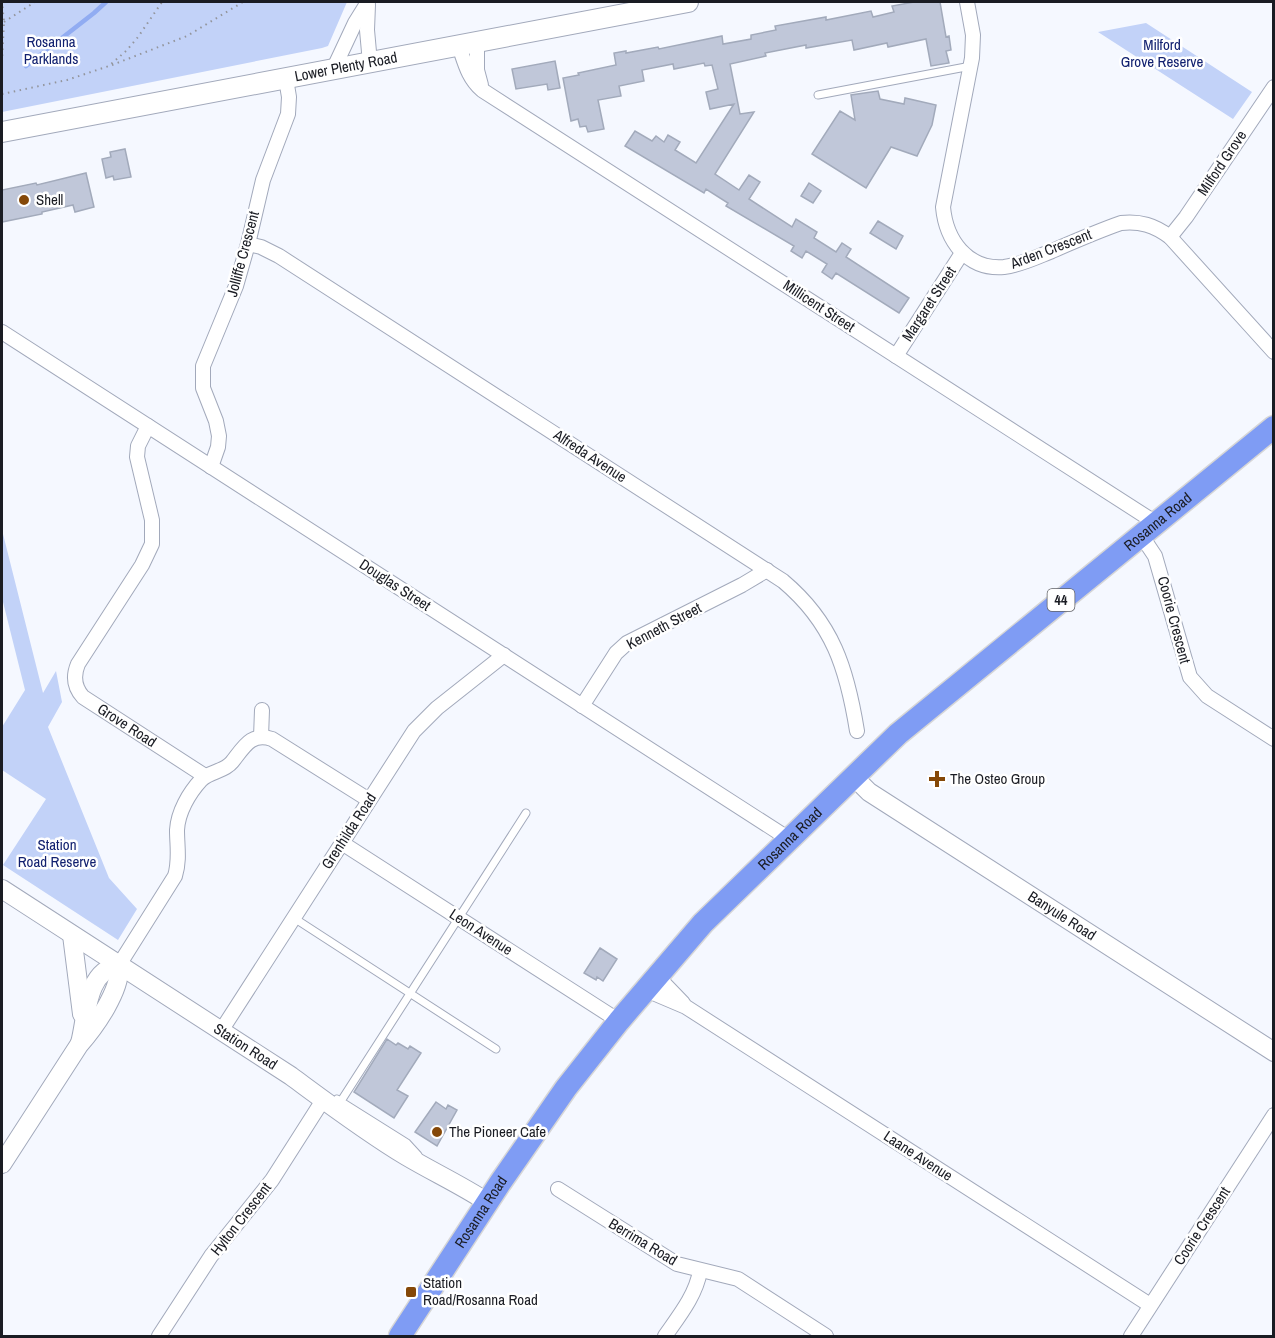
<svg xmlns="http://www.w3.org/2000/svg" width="1275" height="1338" font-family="'Archivo Narrow',sans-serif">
<rect width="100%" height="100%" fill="#f5f8ff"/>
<!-- green -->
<path fill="#c2d2f8" d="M2 2H347L328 46 322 48 2 112Z
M1146 23 1252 92 1233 119 1098 32Z
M2 530 43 693 56 671 62 702 48 727 109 878 137 909 118 940 3 865 46 799 2 770V727L25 690 2 598Z"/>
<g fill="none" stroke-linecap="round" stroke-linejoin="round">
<!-- stream -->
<path stroke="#91acf2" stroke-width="4.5" d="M26 66 94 13 106 2"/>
</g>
<!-- building -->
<path fill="#c0c7d9" stroke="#a2aabb" stroke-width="1.5" d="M914 2H940L946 37 949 36 951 50 946 51 949 63 931 66 926 39 888 47 887 43 854 50 852 40 806 48V45L765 53 766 56 730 64 740 114 754 112 715 174 739 190 749 175 760 182 749 199 792 227 796 219 817 232 814 238 836 252 842 243 851 249 846 257 909 298 899 313 836 273 832 279 822 272 827 264 806 251 802 258 791 251 794 246 726 206 728 203 706 189 704 193 625 146 635 131 652 141 656 136 664 142 668 135 680 142 675 150 696 163 734 104 710 109 706 92 718 89 712 65 705 66 704 63 674 69 673 64 642 70 644 81 619 86 621 96 598 100 604 129 588 132 586 126 580 127 578 119 571 121 563 78 579 75 578 73 616 65 614 53 626 51V53L658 47 659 49 722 36 723 44 751 39V35L776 30 775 26 826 17V20L871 11 873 17 894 12 892 6Z
M555 61 560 88 548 90 547 84 516 89 512 69Z
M878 91 880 99 904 104 905 98 936 105 932 125 917 156 891 147 866 188 812 154 840 111 855 120 851 95Z
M125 149 131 177 114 180 113 176 106 178 102 159 111 157 110 152Z
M86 173 94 207 75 212 73 205 42 212V214L2 222V190L36 183 37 185Z
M809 183 821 191 813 203 801 196Z
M878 221 903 236 896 249 870 233Z
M600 948 617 959 603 981 597 977 596 980 584 973Z
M387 1039 396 1045 398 1043 408 1049 410 1046 421 1053 397 1090 408 1096 394 1118 354 1092Z
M436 1102 446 1109 448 1105 457 1110 437 1146 415 1132Z"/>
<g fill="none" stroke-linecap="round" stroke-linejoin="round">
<defs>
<path id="service" d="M818 95 971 66
M294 918 496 1049
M337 1099 407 1143 418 1155
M341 1101 526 813"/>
<g id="minor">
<path d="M967 2 973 35 972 58 943 207C946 240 967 270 1004 267 1021 265 1037 257 1052 251 1075 241 1098 231 1121 223 1140 221 1154 225 1170 237L1274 352"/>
<path d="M368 5 367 30 370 63"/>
<path d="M477 42V70L481 85"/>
<path d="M459 46C465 63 468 78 482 90L1156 523"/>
<path d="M333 70 355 23 368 2"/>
<path d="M1170 237 1186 217 1274 87"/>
<path d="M248 244 261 247 279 256 783 581C833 623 847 669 857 731"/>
<path d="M2 332 789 839"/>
<path d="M896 356 962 253"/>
<path id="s1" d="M148 426 138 446 137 457 152 520V544L142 565 78 664C73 676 74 687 83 697L205 776"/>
<path d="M211 467 218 447 219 436 216 421 203 388V366L236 286 248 244 263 180 288 114 289 97 286 79"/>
<path d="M1141 535 1155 556 1190 677 1207 696 1274 739"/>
<path d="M582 706 616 653 627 643 742 585 767 570"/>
<path d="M261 737 262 710"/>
<path d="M342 843 619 1021"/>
<path d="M119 965 175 876C180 860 177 846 177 830 178 812 189 793 201 780 210 771 224 772 232 762 244 747 251 732 272 739L369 800"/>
<path d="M657 976 683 1003"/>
<path d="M646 990 686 1007 1150 1305"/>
<path d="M221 1031 414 731 437 708 504 655"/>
<path d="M558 1189 677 1264 738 1279 826 1336"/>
<path d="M159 1336 211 1256 272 1180 323 1100"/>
<path d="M665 1336C679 1316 696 1295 700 1271"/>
<path d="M1131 1336 1274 1115"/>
</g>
<g id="tertiary">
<path id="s2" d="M853 776 869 792 1274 1052"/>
<path id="s3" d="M2 889 291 1076C329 1104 366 1132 406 1156 433 1172 461 1185 487 1202"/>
<path d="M72 935 82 1014"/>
<path d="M80 1043C87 1018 85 971 119 965"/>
<path d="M2 1164 79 1045C95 1027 122 989 119 965"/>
</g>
<g id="secondary">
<path id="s4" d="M2 132 688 2"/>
</g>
<g id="trunk">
<path id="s5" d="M400 1336 500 1183 566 1088 619 1021 703 923 898 734 1274 427"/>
</g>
</defs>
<!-- service casing -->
<use href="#service" stroke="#a2a9bb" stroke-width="9"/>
<!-- minor casing -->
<use href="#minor" stroke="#a2a9bb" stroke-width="16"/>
<!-- tertiary casing -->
<use href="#tertiary" stroke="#a2a9bb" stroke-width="20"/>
<!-- secondary casing -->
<use href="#secondary" stroke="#a2a9bb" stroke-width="22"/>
<!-- trunk casing -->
<use href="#trunk" stroke="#d6d6d7" stroke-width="25"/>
<!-- path -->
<path stroke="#93959c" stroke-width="2" stroke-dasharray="1.5 4.5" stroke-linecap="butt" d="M4 22 35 2
M2 62 4 22 2 2
M112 65 187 36 243 2
M2 94 67 80 109 66 127 50 138 37 162 2"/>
<!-- service -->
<use href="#service" stroke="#fff" stroke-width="7"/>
<!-- minor -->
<use href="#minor" stroke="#fff" stroke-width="14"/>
<!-- tertiary -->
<use href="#tertiary" stroke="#fff" stroke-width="18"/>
<!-- secondary -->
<use href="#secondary" stroke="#fff" stroke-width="20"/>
<!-- trunk -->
<use href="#trunk" stroke="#7f9cf4" stroke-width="22"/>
</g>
<!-- markers -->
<g fill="#854808" stroke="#fff" stroke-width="2">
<circle cx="24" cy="200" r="6"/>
<path d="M934 770h6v6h6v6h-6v6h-6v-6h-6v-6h6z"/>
<circle cx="437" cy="1132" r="6"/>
<rect x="405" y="1286" width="12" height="12" rx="3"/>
</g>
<g text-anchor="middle" stroke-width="5" stroke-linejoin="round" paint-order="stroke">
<!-- shield labels -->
<rect fill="#fff" stroke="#5f6065" stroke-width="1.5" x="1047.5" y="589" width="27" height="22" rx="4.5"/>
<g font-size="14" font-weight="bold" fill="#1a1c23">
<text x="1061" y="605">44</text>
</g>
<!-- park labels -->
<g font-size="15" fill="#11206f" stroke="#fff">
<text x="51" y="47">Rosanna<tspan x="51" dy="17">Parklands</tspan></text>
<text x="1162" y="50">Milford<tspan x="1162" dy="17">Grove Reserve</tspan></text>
<text x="57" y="850">Station<tspan x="57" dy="17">Road Reserve</tspan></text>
</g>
<!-- street labels -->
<g font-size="15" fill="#1a1c23" stroke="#fff">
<text dy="5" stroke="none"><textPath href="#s4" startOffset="350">Lower Plenty Road</textPath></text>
<text transform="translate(1222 163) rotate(-56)" y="5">Milford Grove</text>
<text transform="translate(1051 249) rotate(-21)" y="5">Arden Crescent</text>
<text transform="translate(243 254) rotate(-75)" y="5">Jolliffe Crescent</text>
<text transform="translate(929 304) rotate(-57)" y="5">Margaret Street</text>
<text transform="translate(819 306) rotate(33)" y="5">Millicent Street</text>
<text transform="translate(590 456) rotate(33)" y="5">Alfreda Avenue</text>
<text dy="5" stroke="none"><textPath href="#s5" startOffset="1120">Rosanna Road</textPath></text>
<text transform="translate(395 585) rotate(33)" y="5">Douglas Street</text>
<text transform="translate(1174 620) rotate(75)" y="5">Coorie Crescent</text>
<text transform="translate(664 626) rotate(-28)" y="5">Kenneth Street</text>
<text dy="5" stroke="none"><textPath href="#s1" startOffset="351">Grove Road</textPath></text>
<text transform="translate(349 831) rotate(-57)" y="5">Grenhilda Road</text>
<text dy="5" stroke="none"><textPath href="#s5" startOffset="634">Rosanna Road</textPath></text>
<text dy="5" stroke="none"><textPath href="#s2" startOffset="252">Banyule Road</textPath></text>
<text transform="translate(481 932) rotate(33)" y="5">Leon Avenue</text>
<text dy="5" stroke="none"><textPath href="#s3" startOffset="290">Station Road</textPath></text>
<text transform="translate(918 1156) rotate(33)" y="5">Laane Avenue</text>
<text dy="5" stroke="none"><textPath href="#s5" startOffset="148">Rosanna Road</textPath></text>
<text transform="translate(241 1219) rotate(-52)" y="5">Hylton Crescent</text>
<text transform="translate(1202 1226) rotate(-57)" y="5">Coorie Crescent</text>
<text transform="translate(643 1242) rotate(31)" y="5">Berrima Road</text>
</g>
<!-- poi labels -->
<g font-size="15" fill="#1a1c23" stroke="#fff" text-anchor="start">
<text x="36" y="205">Shell</text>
<text x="950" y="784">The Osteo Group</text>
<text x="449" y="1137">The Pioneer Cafe</text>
<text x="423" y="1288">Station<tspan x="423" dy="17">Road/Rosanna Road</tspan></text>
</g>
</g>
<!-- border -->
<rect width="1275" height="1338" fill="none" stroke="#1a1c23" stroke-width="6"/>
</svg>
